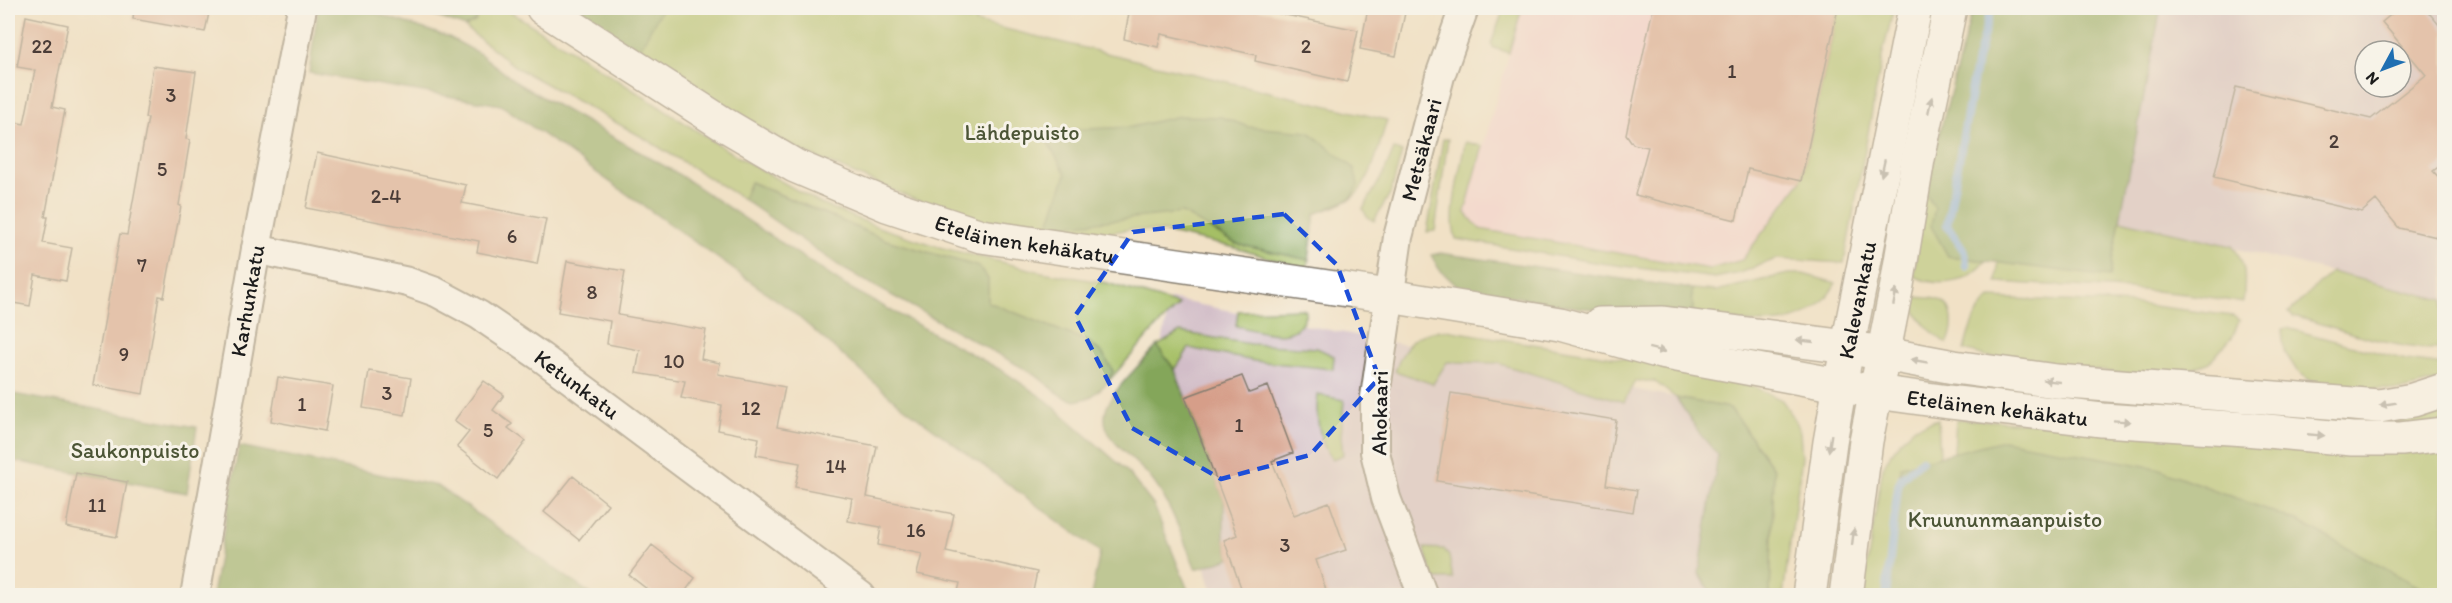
<svg xmlns="http://www.w3.org/2000/svg" width="2452" height="603" font-family="Itim,sans-serif">
<rect width="100%" height="100%" fill="#f7f3e8"/>
<filter id="ink" filterUnits="userSpaceOnUse"><feTurbulence type="fractalNoise" baseFrequency=".0167" numOctaves="2"/><feDisplacementMap in="SourceGraphic" scale="12" xChannelSelector="R" yChannelSelector="G"/><feConvolveMatrix kernelMatrix="1 2 1 2 8 2 1 2 1" color-interpolation-filters="sRGB"/></filter>
<filter id="wash" filterUnits="userSpaceOnUse"><feTurbulence type="fractalNoise" baseFrequency=".008" numOctaves="4" result="noise"/><feDisplacementMap in="SourceGraphic" scale="24" xChannelSelector="R" yChannelSelector="G"/><feGaussianBlur stdDeviation="1.35" result="paint"/><feColorMatrix in="noise" values="0 0 0 0 0 0 0 0 0 0 0 0 0 0 0 0 0 1.4 0 .05"/><feComposite in="paint" operator="in"/></filter>
<g filter="url(#wash)">
<rect width="100%" height="100%" fill="#f1e1c6"/>
<!-- built -->
<path fill="#f7cfd4" d="M1522 8H1847L1808 238 1710 269 1480 229 1465 212Z"/>
<!-- industrial -->
<path fill="#d2bdc8" fill-rule="evenodd" d="M2161 8H2444V300L2120 220ZM2365 51H2401V87H2365Z
M1170 299 1730 408 1758 595H1214L1151 407Z"/>
<!-- green -->
<path fill="#a5bf65" stroke="#606e40" stroke-width="1.5" d="M479 8H505L730 152 821 204 881 228 943 248 1042 272 1107 283 1179 305 1152 332 1106 384 1113 371 1027 319 988 302V279L979 267 886 240 751 182 743 199 644 138 517 68 465 27 476 21Z
M570 8H915L969 21 972 8H979L976 22 1387 120C1379 144 1373 180 1353 197 1344 205 1327 209 1315 214L1307 269 1232 247 1164 232 1131 229 1095 235 1067 236 1000 227 937 209 803 152 733 112Z
M1504 8H1522L1509 53 1494 48 1491 44Z
M1838 8H1894L1883 52 1844 263 1776 259 1740 273 1715 278 1593 262 1456 239C1447 216 1461 168 1465 142L1483 146 1465 212 1480 229 1710 269 1742 260 1801 181Z
M1443 139H1448L1435 231 1427 232Z
M1394 149 1402 152 1391 192 1374 221 1367 217 1363 209 1384 173Z
M1924 191 1935 208 1948 256 1986 261C1969 283 1939 289 1914 276Z
M2120 220 2232 246C2248 263 2245 281 2243 303 2163 287 2079 288 1997 282L1998 262 2109 276Z
M2331 272 2444 300V349C2397 351 2339 328 2293 316L2289 312Z
M1788 274H1803L1836 283C1805 340 1746 321 1693 315L1692 289 1716 291Z
M1912 297C1920 298 1928 297 1936 299 1957 304 1954 330 1947 344 1932 333 1913 317 1912 297Z
M1990 298 2136 304 2233 316 2239 320 2233 336 2210 362 2181 373 2125 374 1989 357 1964 350C1969 330 1974 313 1990 298Z
M1302 309 1306 311C1299 347 1262 331 1236 326L1238 311Z
M2287 328 2406 360 2444 365V380L2401 390 2327 387 2311 381 2297 371 2284 351 2282 329Z
M1446 330 1662 365 1755 387 1782 400 1794 418 1800 433 1802 457 1783 595H1770L1774 470 1730 408 1676 398 1654 381H1635L1624 402 1497 363 1447 362 1433 384 1395 371C1406 342 1414 332 1446 330Z
M1180 332 1250 344 1317 348 1334 356 1333 369 1254 361 1189 348 1175 370 1157 346Z
M1318 395 1344 400 1341 436 1343 455 1332 459C1319 444 1315 413 1318 395Z
M2444 402V422L2425 425 2298 423 2284 416 2277 407Z
M1938 419 1940 456 1901 466 1886 595 1862 596 1883 466 1900 441 1915 427Z
M1956 419 2444 444V595H2434L1954 452Z
M1424 548 1444 549 1449 556 1453 579H1434Z"/>
<!-- forest -->
<path fill="#84a65a" stroke="#50613b" stroke-width="1.5" d="M318 8H360L449 37 480 54 519 84 675 172 846 286 1003 371 1046 400 1126 470 1154 506 1190 595H1091L1100 552 893 399 788 308 501 105 309 73Z
M412 8H479L476 21 465 27Z
M570 8H662L638 52Z
M1973 8H2161L2109 277 1948 256 1931 226 1935 208 1924 191Z
M1180 116 1221 117 1249 127 1309 132 1354 168 1358 185 1351 198 1315 214 1309 260 1236 244 1182 213 1048 227 1066 174 1041 131 1131 127Z
M750 182 886 240 979 267 988 279V302L1089 342 1103 354 1113 371 1106 384 1091 397 1076 401 1063 397 1034 374 844 269 743 199Z
M1440 253 1692 289 1693 315 1581 308 1458 287 1439 269 1431 255Z
M1157 346 1175 370 1224 500V540L1230 558 1196 569C1182 538 1171 502 1149 476 1135 459 1101 439 1105 414 1108 393 1143 362 1157 346Z
M8 393 197 427 187 493 8 460Z
M1676 398 1730 408 1774 470 1770 595H1712L1699 573 1718 455 1700 434Z
M2003 440 2157 468 2299 522 2434 595H1886L1901 466Z
M239 446 438 486 592 595H212Z"/>
<g fill="none" stroke-linecap="round" stroke-linejoin="round">
<!-- stream -->
<path stroke="#7aace6" stroke-width="8" d="M1966 266 1965 252 1947 225 1977 60 1991 8
M1886 596 1898 486 1902 477 1922 460"/>
</g>
<g id="blocks">
<!-- building -->
<path fill="#d69e89" d="M134 8H210L205 32 133 19Z
M1130 8H1252L1358 30 1347 82 1255 61 1256 55 1161 34 1158 47 1124 39Z
M1368 8H1406L1396 56 1360 49Z
M1653 8H1838L1801 181 1748 169 1736 220 1635 195 1648 147 1633 144 1626 134Z
M2399 8H2425L2445 32V162L2433 171 2445 184V239L2399 228 2376 200 2362 212 2214 177 2236 87 2371 119 2426 75 2382 22Z
M26 16 68 25 52 107 65 110 45 217H48L43 243 72 248 66 281 35 275 30 306 8 302V121L24 124 35 70 17 67Z
M153 66 196 72 186 139 190 140 179 205 181 206 164 297 159 296 143 394 93 385 120 234 127 235 148 118H145Z
M317 153 466 185 462 203 546 219 537 264 477 252 479 241 306 208Z
M567 261 625 271 618 315 706 330 701 359 720 363 718 374 785 387 777 427 877 446 867 497 954 514 946 552 1037 572 1032 596H957L960 583 917 574 922 554 878 545 881 527 848 521 852 498 795 487 800 463 756 455 759 438 718 430 722 405 681 398 685 381 636 373 640 350 607 344 610 321 558 312Z
M369 371 411 378 405 415 363 408Z
M1242 376 1249 393 1268 386 1293 453 1272 461 1294 515 1329 502 1346 550 1316 560 1328 596H1244L1224 540 1237 535 1185 397Z
M278 377 333 386 325 431 271 421Z
M484 381 504 395 493 410 512 424 508 428 526 441 498 479 457 447 469 432 454 421Z
M1451 393 1616 420 1606 485 1637 490 1633 512 1437 481Z
M76 473 127 482 117 537 66 527Z
M573 476 608 504 579 540 544 512Z
M652 545 695 578 682 596H656L629 575Z"/>
</g>
</g>
<g filter="url(#ink)">
<use href="#blocks" fill-opacity="0" stroke="#867e71" stroke-width="1.5"/>
<g fill="none" stroke-linecap="round" stroke-linejoin="round">
<defs>
<g id="minor">
<path id="s1" d="M256 249 408 282 436 292 479 315 541 357 861 596"/>
<path id="s2" d="M195 596 256 249 302 8"/>
<path id="s3" d="M1423 596 1386 498 1375 452V397L1398 237 1440 76 1464 8"/>
</g>
<g id="tertiary">
<path id="s4" d="M543 8 722 123 795 166 887 205 981 236 1389 296 1560 324 1661 352 1876 392 1949 402 2102 420 2246 429 2352 439H2401L2444 434"/>
<path d="M1600 324 1663 323 1847 347 1954 367 2056 381 2379 406 2413 400 2444 390"/>
</g>
<g id="secondary">
<path id="s5" d="M1809 596 1830 442 1840 385 1915 8"/>
<path d="M1846 596 1866 441 1897 285 1918 159 1950 8"/>
</g>
</defs>
<!-- minor casing -->
<use href="#minor" stroke="#867e71" stroke-width="32"/>
<!-- tertiary casing -->
<use href="#tertiary" stroke="#867e71" stroke-width="36"/>
<!-- secondary casing -->
<use href="#secondary" stroke="#867e71" stroke-width="36"/>
<!-- minor -->
<use href="#minor" stroke="#fff" stroke-width="28"/>
<!-- tertiary -->
<use href="#tertiary" stroke="#fff" stroke-width="33"/>
<!-- secondary -->
<use href="#secondary" stroke="#fff" stroke-width="33"/>
</g>
<!-- one-way arrows -->
<defs><path id="oneway-solid" d="M-6-.8H1V-3.2L6.5 0L1 3.2V.8H-6Z" transform="scale(1.5)"/></defs>
<g fill="#999">
<use href="#oneway-solid" transform="translate(1930 105) rotate(-77)"/>
<use href="#oneway-solid" transform="translate(1883 168) rotate(102)"/>
<use href="#oneway-solid" transform="translate(1895 297) rotate(-79)"/>
<use href="#oneway-solid" transform="translate(1805 341) rotate(-173)"/>
<use href="#oneway-solid" transform="translate(1657 350) rotate(14)"/>
<use href="#oneway-solid" transform="translate(1919 361) rotate(-170)"/>
<use href="#oneway-solid" transform="translate(2052 381) rotate(-173)"/>
<use href="#oneway-solid" transform="translate(2388 404) rotate(171)"/>
<use href="#oneway-solid" transform="translate(2122 421) rotate(4)"/>
<use href="#oneway-solid" transform="translate(2316 435) rotate(5)"/>
<use href="#oneway-solid" transform="translate(1830 443) rotate(99)"/>
<use href="#oneway-solid" transform="translate(1853 537) rotate(-83)"/>
</g>
</g>
<!-- marked area -->
<path d="M0 0H2452V603H0ZM1284 214 1337 265 1379 378 1310 455 1221 479 1132 428 1075 316 1133 232Z" fill="#f1e1c6" fill-opacity=".55" fill-rule="evenodd"/>
<path fill="none" stroke="#1d4ed8" stroke-width="4.5" stroke-dasharray="12 8" stroke-linejoin="round" d="M1284 214 1337 265 1379 378 1310 455 1221 479 1132 428 1075 316 1133 232Z"/>
<g text-anchor="middle" stroke-width="6" stroke-linejoin="round" paint-order="stroke">
<!-- number labels -->
<g font-size="20" fill="#4a3c37">
<text x="42" y="53">22</text>
<text x="1306" y="53">2</text>
<text x="1732" y="78">1</text>
<text x="171" y="102">3</text>
<text x="2334" y="148">2</text>
<text x="162" y="176">5</text>
<text x="386" y="203">2-4</text>
<text x="512" y="243">6</text>
<text x="142" y="272">7</text>
<text x="592" y="299">8</text>
<text x="124" y="361">9</text>
<text x="674" y="368">10</text>
<text x="387" y="400">3</text>
<text x="302" y="411">1</text>
<text x="751" y="415">12</text>
<text x="1239" y="432">1</text>
<text x="488" y="437">5</text>
<text x="836" y="473">14</text>
<text x="97" y="512">11</text>
<text x="916" y="537">16</text>
<text x="1285" y="552">3</text>
</g>
<!-- park labels -->
<g font-size="22" fill="#4c5536" stroke="#f7f3e8">
<text x="1022" y="140">Lähdepuisto</text>
<text x="135" y="458">Saukonpuisto</text>
<text x="2005" y="527">Kruununmaanpuisto</text>
</g>
<!-- street labels -->
<g font-size="22" fill="#1c1c1c" stroke="#f7f3e8">
<text dy="8" stroke="none"><textPath href="#s3" startOffset="459">Metsäkaari</textPath></text>
<text dy="8" stroke="none"><textPath href="#s4" startOffset="540">Eteläinen kehäkatu</textPath></text>
<text dy="8" stroke="none"><textPath href="#s2" startOffset="300">Karhunkatu</textPath></text>
<text dy="8" stroke="none"><textPath href="#s5" startOffset="300">Kalevankatu</textPath></text>
<text dy="8" stroke="none"><textPath href="#s1" startOffset="354">Ketunkatu</textPath></text>
<text dy="8" stroke="none"><textPath href="#s4" startOffset="1528">Eteläinen kehäkatu</textPath></text>
<text transform="translate(1379 413) rotate(-89)" y="8">Ahokaari</text>
</g>
</g>
<!-- margin -->
<rect width="2452" height="603" fill="none" stroke="#f7f3e8" stroke-width="30"/>
<!-- north arrow -->
<g transform="translate(2383 69) rotate(229)"><circle r="28" fill="#f7f3e8" stroke="#9f9d96" stroke-width="1.5"/>
<path d="M0-4.5L10 22L0 15L-10 22Z" fill="#1f6fb2"/>
<text y="-9" font-size="16" font-weight="bold" text-anchor="middle" fill="#1c1c1c">N</text>
</g>
</svg>
